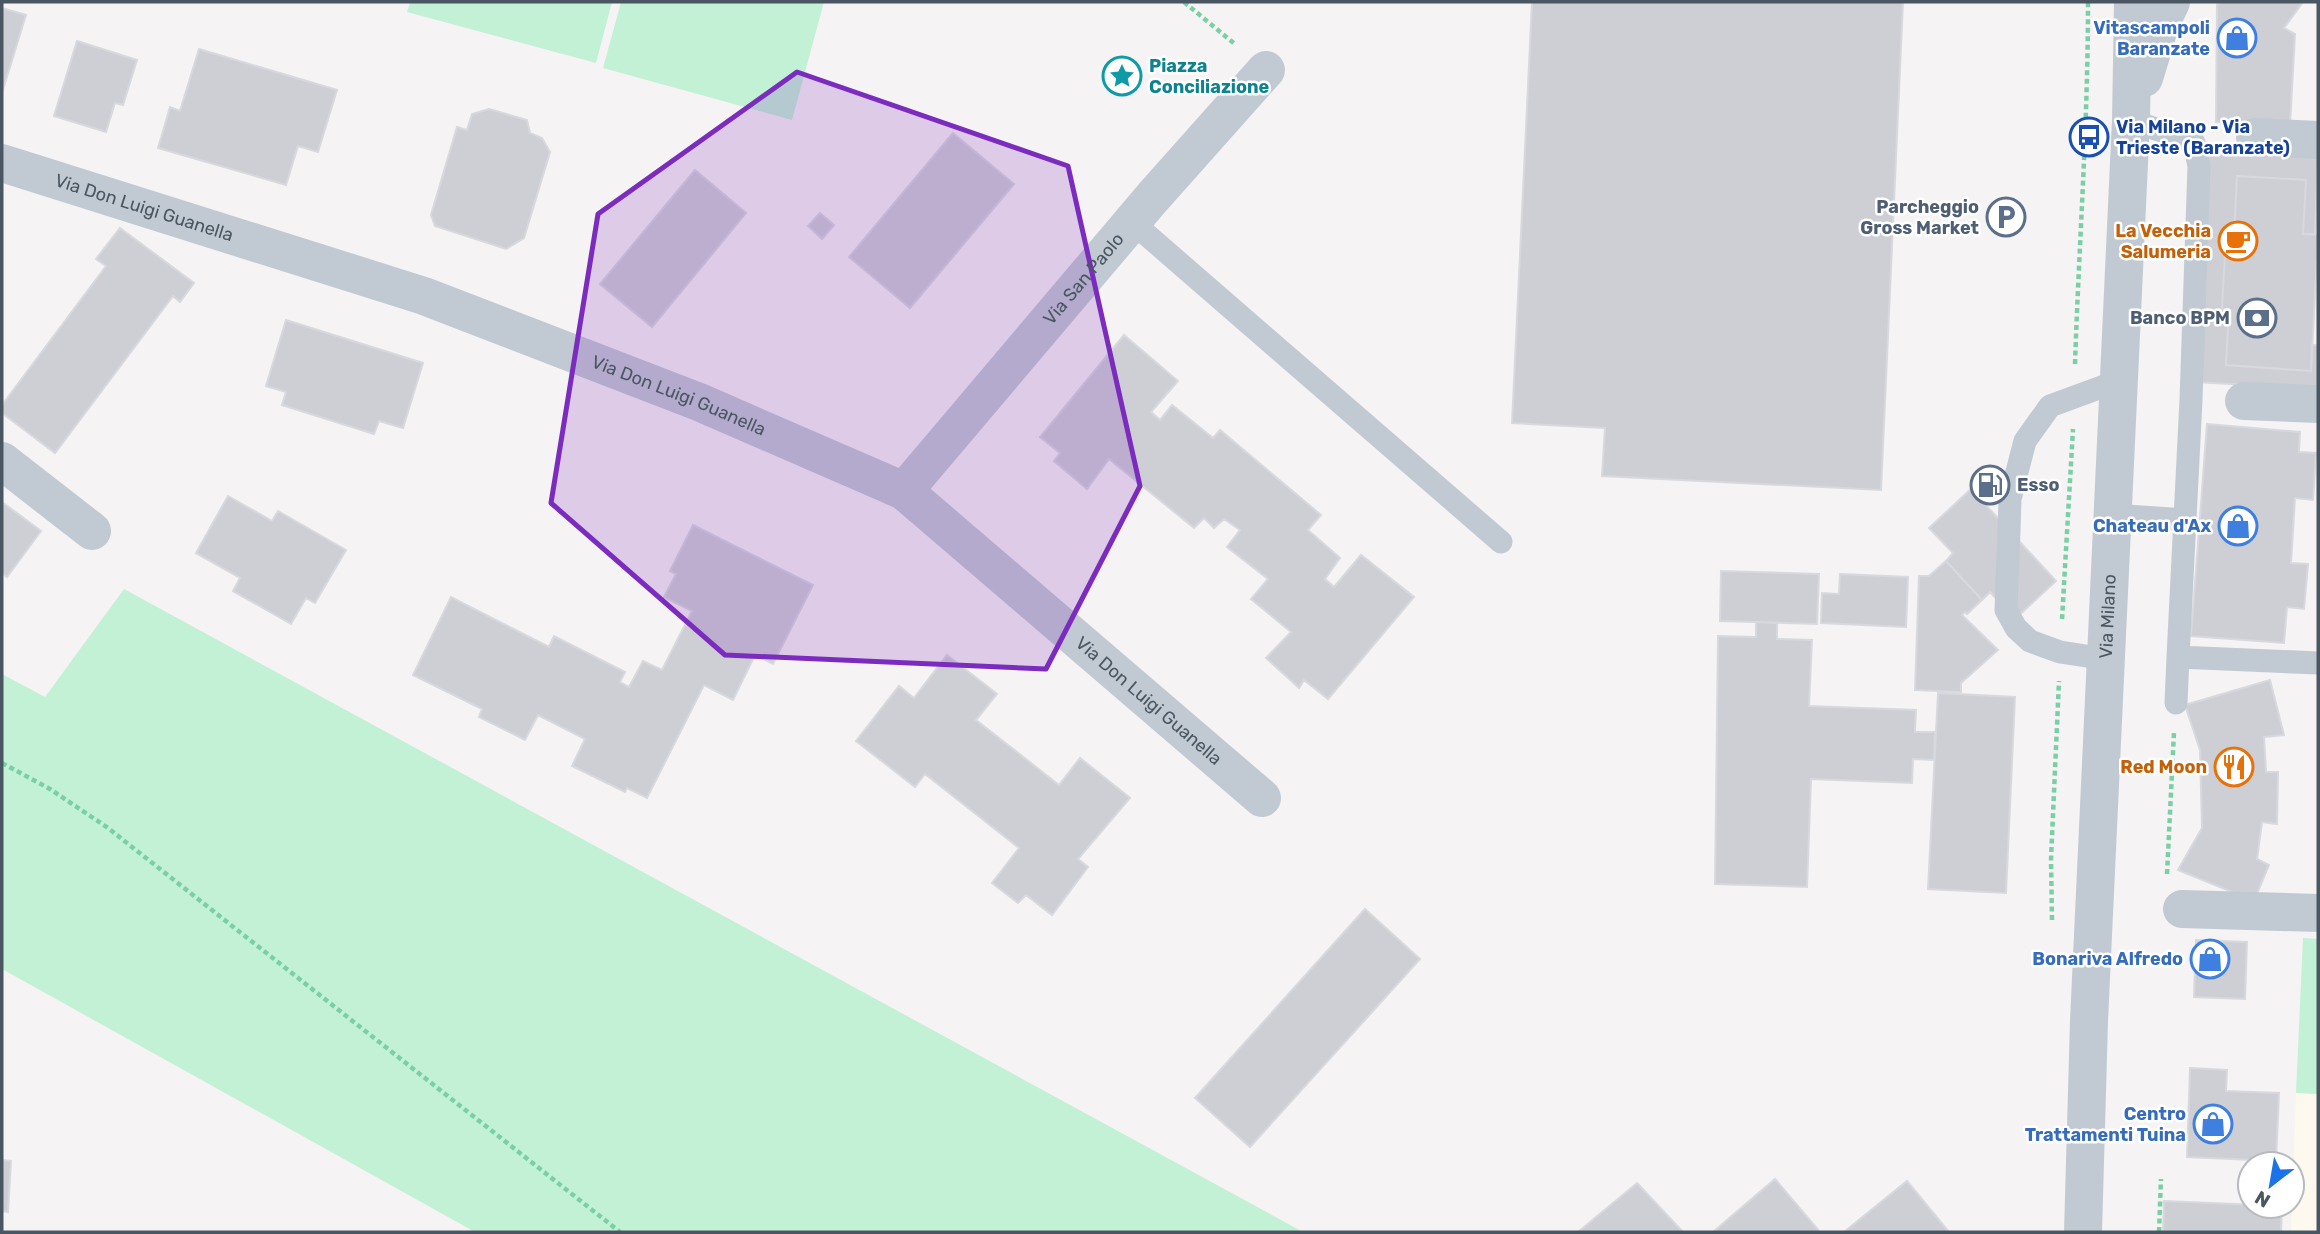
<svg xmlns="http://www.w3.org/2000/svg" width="2320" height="1234" font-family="Rubik,sans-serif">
<rect width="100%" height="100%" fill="#f5f3f3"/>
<!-- commercial -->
<path fill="#fdf9ef" d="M2296 1093 2318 1094V1232H2291Z"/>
<!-- green -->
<path fill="#c3f1d5" d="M410 2H612L596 63 407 12Z
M621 2H824L792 120 603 68Z
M124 589 1303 1232H475L2 969V674L45 697Z
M2303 938 2318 939V1094L2296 1093Z"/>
<!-- building -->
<path fill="#cdcfd5" stroke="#d7d9de" stroke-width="2" d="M1532 2H1903L1881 490 1602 476 1605 428 1512 423Z
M2220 2H2303L2284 28 2295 34 2290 125 2216 122 2217 5Z
M2 8 26 15 2 93Z
M77 41 137 60 123 105 115 103 106 132 54 116Z
M199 49 337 90 318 152 298 146 286 185 158 148 170 107 180 111Z
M489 109 527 120 530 133 542 138 550 152 524 238 506 249 435 226 431 215 457 127 467 130 472 114Z
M953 133 1014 184 910 308 849 257Z
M2208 148 2318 154 2315 234H2303L2306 180 2237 176 2234 236 2226 235 2222 309H2229L2226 365 2311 371 2312 345H2318V389L2196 382Z
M695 170 746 213 652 327 600 284Z
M2237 176 2306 180 2303 234 2318 235 2311 371 2226 365 2229 309H2222L2226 235 2234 236Z
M820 213 834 225 822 239 808 226Z
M120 228 194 283 180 302 173 296 55 453 2 413V405L106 266 96 259Z
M286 320 423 363 403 428 379 421 374 434 282 405 286 392 266 386Z
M1124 335 1178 381 1151 412 1160 420 1172 405 1213 438 1220 430 1321 515 1308 530 1340 558 1325 579 1334 587 1361 555 1414 597 1328 699 1304 680 1299 688 1266 658 1291 632 1251 599 1268 579 1227 547 1240 530 1224 519 1214 528 1204 518 1194 528 1109 459 1087 489 1054 461 1060 453 1040 437Z
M2207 424 2300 432 2299 452 2316 453 2313 500 2295 498 2291 563 2308 564 2304 609 2287 607 2284 643 2191 636Z
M1971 489 2056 581 2015 619 1990 592 1982 600 1946 561 1953 553 1929 528Z
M228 496 272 521 278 511 346 550 315 603 306 598 291 624 233 591 240 578 196 553Z
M2 502 41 531 7 577 2 573Z
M693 525 813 585 773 664 755 655 733 700 704 685 647 798 627 788 625 792 572 766 585 739 538 715 525 740 479 717 482 709 413 675 451 597 549 647 554 636 625 672 620 682 629 687 643 661 662 670 692 611 664 597 676 574 670 571Z
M1946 561 1982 600 1967 614 1965 612 1962 615 1998 650 1961 683V692L1915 690 1919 576H1929Z
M1721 571 1819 574 1817 624 1720 621Z
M1840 574 1908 577 1906 627 1821 623 1822 593 1839 594Z
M1756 622 1777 623V639L1812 640 1809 706 1916 710 1915 732H1935L1934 760 1913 759 1912 783 1811 779 1807 887 1715 884 1718 636 1756 637Z
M947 655 997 694 976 720 1059 785 1080 758 1130 798 1078 859 1088 867 1052 915 1026 895 1018 903 992 883 1019 848 925 774 915 787 856 741 899 686 914 698Z
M2270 680 2284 735 2264 737 2266 772H2278L2277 824 2262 822 2257 859 2269 865 2254 901 2178 870 2202 828 2200 750 2185 705Z
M1938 693 2015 697 2006 893 1928 889Z
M1365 909 1420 959 1250 1147 1195 1098Z
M2196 940 2247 942 2245 999 2194 997Z
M2190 1068 2227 1070 2226 1091 2279 1093 2276 1161 2187 1157Z
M2 1160 11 1161 8 1212 2 1211Z
M1775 1179 1820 1232H1713Z
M1907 1181 1949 1232H1844Z
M1637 1183 1683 1232H1578Z
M2164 1201 2282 1206 2281 1232H2163Z"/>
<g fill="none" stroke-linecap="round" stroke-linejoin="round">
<!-- path -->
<path stroke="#7ad0a6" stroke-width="4.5" stroke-dasharray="5 3.5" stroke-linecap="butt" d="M1184 2 1236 45
M2075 364C2079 243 2088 123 2088 2
M2062 619 2073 429
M2 763 50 789 108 828 620 1232
M2167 874 2174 732
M2052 920 2051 859 2059 681
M2159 1232 2161 1179"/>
<!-- service -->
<path stroke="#c1cad2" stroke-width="23" d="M2131 120 2194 143 2199 166 2191 400 2178 657 2318 663
M1132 222 1501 542
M2112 515 2186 520
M2106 659 2060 652 2030 641 2016 628 2006 610 2009 530 2010 499 2025 441 2050 406 2118 381
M2176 703 2178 657"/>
<!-- minor -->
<g stroke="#c1cad2" stroke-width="38">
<path d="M2255 137 2318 140"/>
<path id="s1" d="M2 163 424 296 699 402 904 491 1262 798"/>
<path d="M2244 401 2318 404"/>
<path d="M2 461 92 531"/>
<path id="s2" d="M904 491 1152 198 1266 70"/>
<path d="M2182 909 2318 913"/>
</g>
<!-- tertiary -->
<g stroke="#c1cad2" stroke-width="38">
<path d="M2144 78 2160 25 2171 2"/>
<path id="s3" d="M2083 1232 2089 1021 2131 120 2133 2"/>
</g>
</g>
<!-- marked area -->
<path fill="#7b2cbf" fill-opacity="0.2" stroke="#7b2cbf" stroke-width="5" stroke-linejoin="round" d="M797 72 1068 166 1140 486 1046 669 725 655 551 503 598 214Z"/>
<!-- icons -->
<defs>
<symbol id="shop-ring" viewBox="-11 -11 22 22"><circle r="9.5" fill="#fff" stroke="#3f7fe0" stroke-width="1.5"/><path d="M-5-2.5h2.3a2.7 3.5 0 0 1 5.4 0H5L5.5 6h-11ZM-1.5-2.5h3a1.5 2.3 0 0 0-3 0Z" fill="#3f7fe0"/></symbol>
<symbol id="sight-ring" viewBox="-11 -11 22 22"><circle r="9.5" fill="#fff" stroke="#0f9aa8" stroke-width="1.5"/><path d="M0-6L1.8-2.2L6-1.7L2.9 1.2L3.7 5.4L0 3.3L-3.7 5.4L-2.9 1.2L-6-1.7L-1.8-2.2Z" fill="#0f9aa8"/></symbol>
<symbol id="bus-ring" viewBox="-11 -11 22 22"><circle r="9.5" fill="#fff" stroke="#1a4fb4" stroke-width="1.5"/><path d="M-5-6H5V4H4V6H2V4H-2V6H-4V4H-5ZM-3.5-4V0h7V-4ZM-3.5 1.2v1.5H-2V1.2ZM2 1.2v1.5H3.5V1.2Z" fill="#1a4fb4"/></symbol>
<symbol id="parking-ring" viewBox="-11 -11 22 22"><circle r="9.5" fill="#fff" stroke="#5c6f8a" stroke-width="1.5"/><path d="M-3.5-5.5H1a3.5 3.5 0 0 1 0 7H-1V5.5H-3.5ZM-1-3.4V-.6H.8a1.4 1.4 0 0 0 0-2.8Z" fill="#5c6f8a"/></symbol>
<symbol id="cafe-ring" viewBox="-11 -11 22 22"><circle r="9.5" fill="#fff" stroke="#e8710a" stroke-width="1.5"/><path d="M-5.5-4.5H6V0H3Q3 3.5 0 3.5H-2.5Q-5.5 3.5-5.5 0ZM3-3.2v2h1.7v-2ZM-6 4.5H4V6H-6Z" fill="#e8710a"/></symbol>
<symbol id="bank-ring" viewBox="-11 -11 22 22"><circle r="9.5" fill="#fff" stroke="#5c6f8a" stroke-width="1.5"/><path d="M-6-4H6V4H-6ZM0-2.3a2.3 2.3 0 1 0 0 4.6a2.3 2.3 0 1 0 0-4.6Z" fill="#5c6f8a"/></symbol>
<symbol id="fuel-ring" viewBox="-11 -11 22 22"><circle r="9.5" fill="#fff" stroke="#5c6f8a" stroke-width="1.5"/><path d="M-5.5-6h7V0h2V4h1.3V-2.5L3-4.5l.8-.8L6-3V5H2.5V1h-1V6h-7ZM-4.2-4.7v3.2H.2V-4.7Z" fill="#5c6f8a"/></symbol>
<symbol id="restaurant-ring" viewBox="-11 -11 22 22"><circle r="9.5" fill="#fff" stroke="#e8710a" stroke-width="1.5"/><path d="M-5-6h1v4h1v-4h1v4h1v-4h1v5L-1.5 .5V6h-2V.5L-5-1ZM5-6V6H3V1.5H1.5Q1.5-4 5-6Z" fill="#e8710a"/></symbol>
</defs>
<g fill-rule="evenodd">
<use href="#shop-ring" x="2215" y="16" width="44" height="44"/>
<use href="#sight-ring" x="1100" y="54" width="44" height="44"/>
<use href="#bus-ring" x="2067" y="115" width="44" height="44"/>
<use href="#parking-ring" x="1984" y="195" width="44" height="44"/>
<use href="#cafe-ring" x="2216" y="219" width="44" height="44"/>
<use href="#bank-ring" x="2235" y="296" width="44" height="44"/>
<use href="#fuel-ring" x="1968" y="463" width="44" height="44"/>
<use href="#shop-ring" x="2216" y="504" width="44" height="44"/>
<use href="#restaurant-ring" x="2212" y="745" width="44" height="44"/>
<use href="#shop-ring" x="2188" y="937" width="44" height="44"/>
<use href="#shop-ring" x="2191" y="1102" width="44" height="44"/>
</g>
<g text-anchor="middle" stroke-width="5" stroke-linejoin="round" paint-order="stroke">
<!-- shop labels -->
<g font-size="18" font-weight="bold" fill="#366cbe" stroke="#fff" text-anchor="end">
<text x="2210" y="34">Vitascampoli<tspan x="2210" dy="21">Baranzate</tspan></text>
<text x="2211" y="532">Chateau d'Ax</text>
<text x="2183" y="965">Bonariva Alfredo</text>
<text x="2186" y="1120">Centro<tspan x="2186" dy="21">Trattamenti Tuina</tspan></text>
</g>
<!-- culture labels -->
<g font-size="18" font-weight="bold" fill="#0d838f" stroke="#fff" text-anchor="start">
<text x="1149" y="72">Piazza<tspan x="1149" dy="21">Conciliazione</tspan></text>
</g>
<!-- transit labels -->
<g font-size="18" font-weight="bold" fill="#164399" stroke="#fff" text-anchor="start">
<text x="2116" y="133">Via Milano - Via<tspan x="2116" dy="21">Trieste (Baranzate)</tspan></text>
</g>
<!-- service labels -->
<g font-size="18" font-weight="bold" fill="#4e5e75" stroke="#fff" text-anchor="end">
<text x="1979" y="213">Parcheggio<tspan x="1979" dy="21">Gross Market</tspan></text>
<text x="2230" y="324">Banco BPM</text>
<text x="2017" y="491" text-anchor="start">Esso</text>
</g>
<!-- street labels -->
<g font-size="18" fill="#4a5661" stroke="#fff">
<text dy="6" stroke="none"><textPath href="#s1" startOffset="149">Via Don Luigi Guanella</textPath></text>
<text dy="6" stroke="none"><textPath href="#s2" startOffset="278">Via San Paolo</textPath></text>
<text dy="6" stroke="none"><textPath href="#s1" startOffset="716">Via Don Luigi Guanella</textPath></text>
<text dy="6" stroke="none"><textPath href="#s3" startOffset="616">Via Milano</textPath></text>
<text dy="6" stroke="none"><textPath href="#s1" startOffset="1283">Via Don Luigi Guanella</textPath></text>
</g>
<!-- food labels -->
<g font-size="18" font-weight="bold" fill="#c56008" stroke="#fff" text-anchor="end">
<text x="2211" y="237">La Vecchia<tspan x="2211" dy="21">Salumeria</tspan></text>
<text x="2207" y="773">Red Moon</text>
</g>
</g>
<!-- border -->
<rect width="2320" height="1234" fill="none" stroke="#4a5661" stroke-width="7"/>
<!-- north arrow -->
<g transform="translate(2271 1185) rotate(211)"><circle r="33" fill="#ffffff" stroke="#b7bbc0" stroke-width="2"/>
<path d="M0-5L12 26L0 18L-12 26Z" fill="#1a73e8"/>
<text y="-10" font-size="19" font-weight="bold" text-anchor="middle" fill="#4a5661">N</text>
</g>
</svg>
